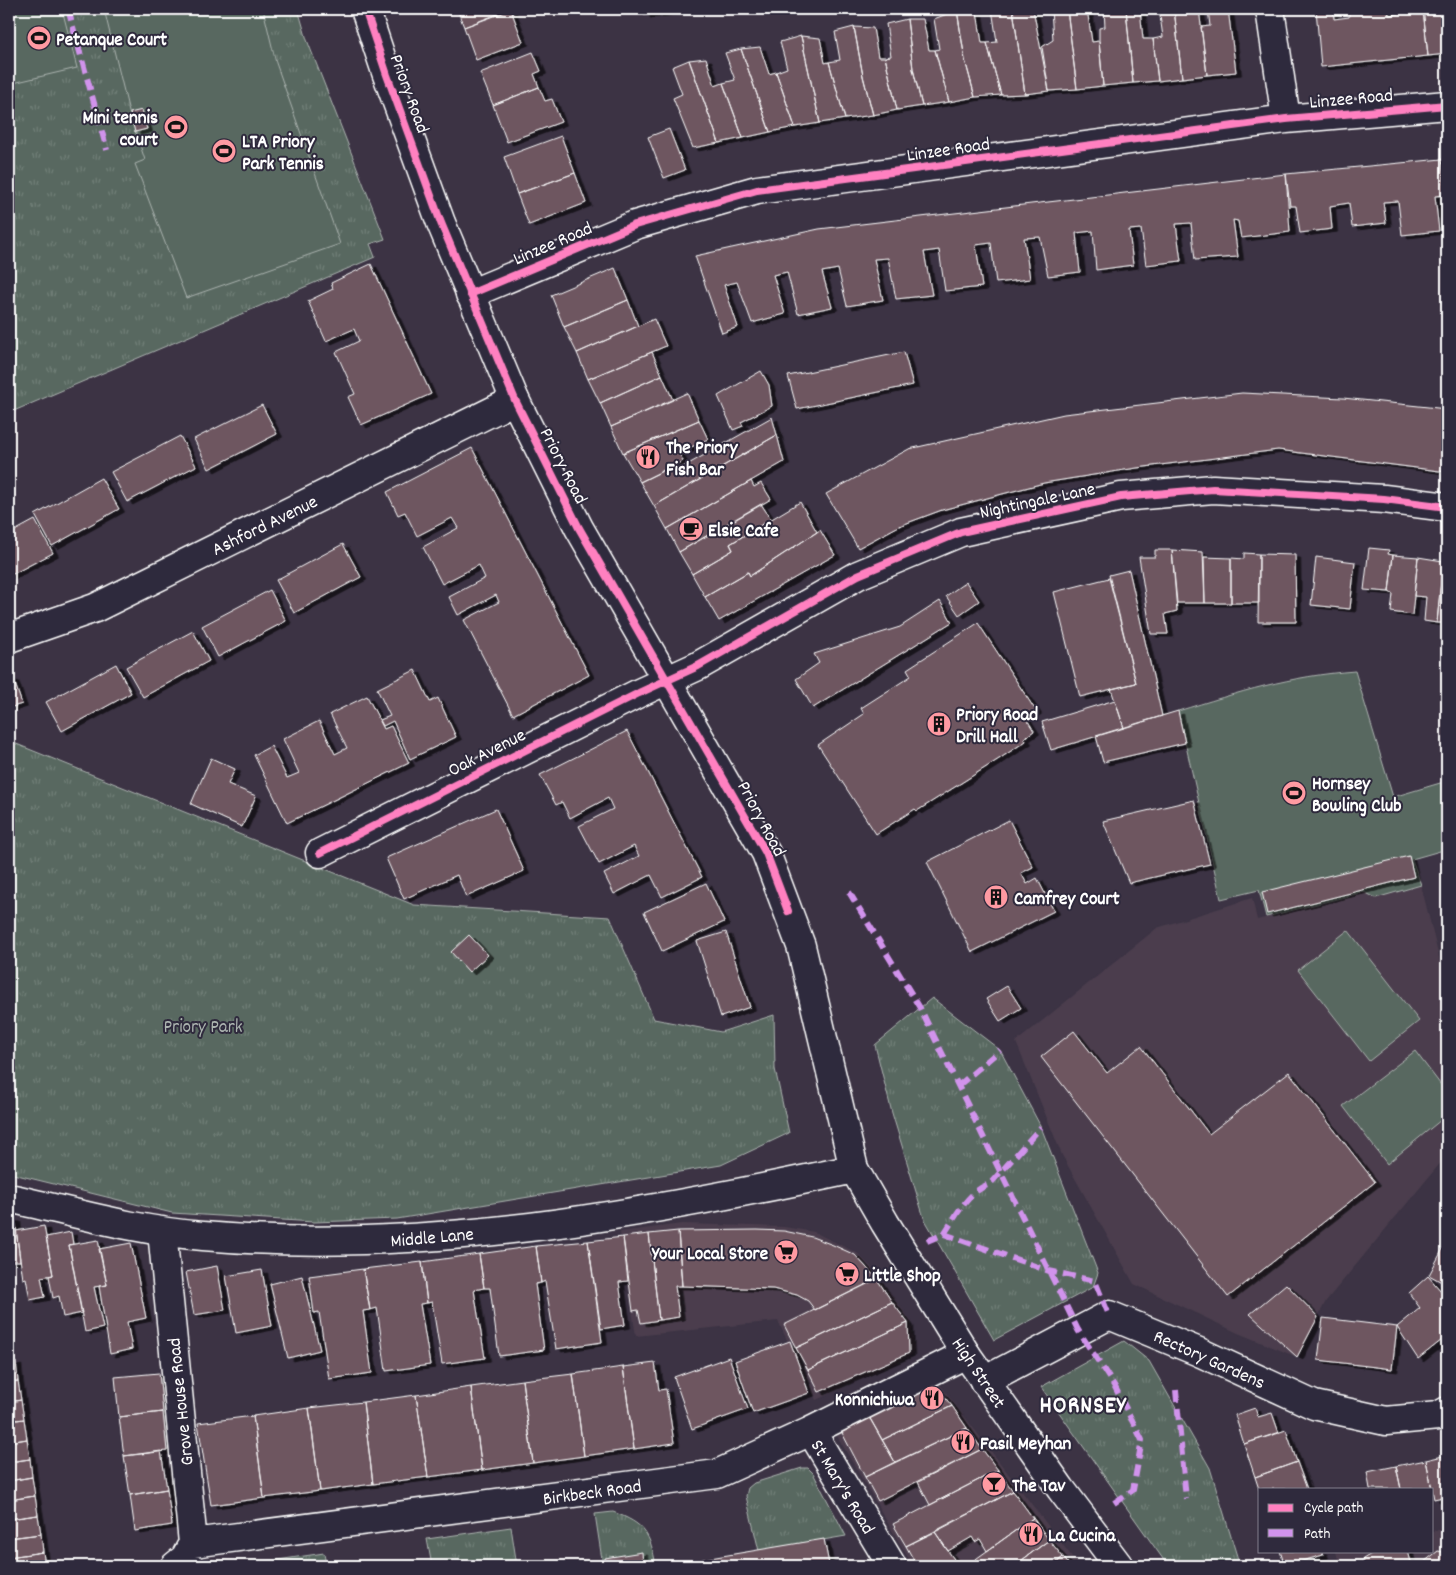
<svg xmlns="http://www.w3.org/2000/svg" width="1456" height="1575" font-family="Dekko,sans-serif">
<defs>
<pattern id="grass-tufts" width="24" height="20" patternUnits="userSpaceOnUse" patternTransform="scale(1.25)"><rect width="24" height="20" fill="#586860"/><path d="M3 7l-1-3M5 7V3M7 7l1-3M15 17l-1-3M17 17v-4M19 17l1-3" fill="none" stroke="#717f78"/></pattern>
<filter id="shadow"><feDropShadow dx="5.5" dy="3" stdDeviation="0" flood-color="#0009"/></filter>
</defs>
<rect width="100%" height="100%" fill="#3c3344"/>
<filter id="ink" filterUnits="userSpaceOnUse"><feTurbulence type="fractalNoise" baseFrequency=".02" numOctaves="2"/><feDisplacementMap in="SourceGraphic" scale="10" xChannelSelector="R" yChannelSelector="G"/><feConvolveMatrix kernelMatrix="1 2 1 2 8 2 1 2 1" color-interpolation-filters="sRGB"/></filter>
<g filter="url(#ink)">
<!-- built -->
<path fill="#4b3e4d" d="M1421 885 1447 990V1155L1326 1301 1297 1357 1238 1333 1134 1284 1062 1155 1016 1042 1157 928 1252 898 1257 920 1364 892 1376 898Z
M682 1224 784 1227 814 1232 857 1253 870 1266 911 1321 914 1348 911 1356 816 1400 778 1321 636 1336 620 1232Z
M932 1381 941 1386 1079 1566H913L833 1429Z
M1447 1528V1566H1340L1336 1552 1432 1551V1531Z"/>
<!-- grass -->
<path fill="url(#grass-tufts)" stroke="#acb4b0" d="M9 9H298L307 40 385 239 370 244 375 257 9 413Z
M9 741 414 905 610 917 654 1019 721 1032 774 1015 775 1069 789 1133 721 1165 397 1219 314 1222 172 1213 9 1173Z
M932 998 1000 1050 1041 1127 1098 1273 1093 1287 994 1340 924 1218 892 1113 875 1045Z
M1124 1341 1149 1361 1210 1468 1240 1566H1168L1041 1387Z
M802 1468H808L813 1473 846 1536 759 1551 746 1496 748 1488 754 1483Z
M613 1512C645 1524 650 1533 656 1566H603L595 1514Z
M511 1527 517 1566H432L427 1539Z
M324 1553 326 1566H248L251 1564Z"/>
<!-- pitch -->
<path fill="#586860" stroke="#acb4b0" d="M9 9H62L77 68 9 84Z
M104 9H263L276 63 340 244 186 298 135 164 145 160 129 112Z
M1355 671 1393 797 1447 781V849L1412 859 1421 885 1376 898 1364 892 1266 917 1259 890 1221 899 1178 711C1240 692 1289 676 1355 671Z
M1348 930 1419 1021 1369 1061 1298 970Z
M1415 1051 1447 1093V1115L1387 1164 1343 1106Z"/>
<!-- building -->
<path fill="#6e5661" stroke="#fff" filter="url(#shadow)" d="M457 9H504L505 11 464 27Z
M644 9H696L645 15Z
M992 9H1013L1025 94 1001 95 987 43 997 42Z
M1013 9H1033L1049 91 1025 94Z
M1051 9H1067L1077 89 1049 91 1042 47 1053 40Z
M1067 9H1087L1092 42 1099 41 1103 86 1077 89Z
M1104 9H1126L1133 83 1103 86 1099 41V28L1105 27Z
M1126 9H1140L1143 39H1153L1158 81 1133 83Z
M1159 9H1174L1182 78 1158 81 1153 39 1163 37Z
M1174 9H1199L1207 75 1182 78Z
M1208 9H1228L1236 72 1207 75 1201 27 1210 26Z
M1316 9H1333L1334 19 1349 17V9H1388L1389 15 1399 14 1398 9H1423L1428 56 1321 67Z
M1423 9H1447V54L1428 56Z
M511 10 523 42 476 60 464 27Z
M957 10 965 60 975 97 949 102 935 50 939 49 934 19Z
M957 10 977 12 982 43H987L1001 95 975 97 965 60Z
M907 19 913 69 922 106 897 110 885 57 891 56 886 24Z
M907 19H923L929 50H935L949 102 922 106 913 69Z
M854 27 863 76 873 115 845 119 829 62 840 60 835 32Z
M854 27 873 28 878 57H885L897 110 873 115 863 76Z
M801 36 820 123 795 127 776 72 787 68 780 42Z
M801 36 820 38 825 63 829 62 845 119 820 123Z
M760 47 769 74 776 72 795 127 770 132 741 49Z
M741 49 770 132 743 138 723 83 735 80 725 53Z
M533 52 541 71 534 74 539 87 493 105 480 73Z
M706 58 715 86 723 83 743 138 719 143 689 60Z
M689 60 719 143 693 148 673 98 682 94 672 67Z
M539 87 545 101 552 99 561 122 507 142 493 105Z
M142 110 147 129 135 132 130 113Z
M669 129 685 170 664 178 648 137Z
M561 136 575 173 517 194 504 157Z
M1442 159 1446 195 1435 196 1439 231 1402 235 1398 201 1383 202 1386 223 1352 227 1349 203 1330 206 1332 229 1300 233 1296 206H1290L1286 174Z
M575 173 586 203 529 225 517 194Z
M1286 174 1290 232 1241 238 1238 221 1233 220 1238 257 1195 260 1191 223 1176 224 1181 261 1146 265 1141 229 1129 230 1133 265 1096 270 1093 231 1076 233 1080 272 1048 276 1040 237 1024 238 1030 279 996 283 991 243 976 245 982 287 945 291 939 250 924 252 932 295 896 299 888 258 874 259 883 300 847 306 838 269 822 272 832 307 798 314 787 272 773 275 785 314 752 323 737 282 724 285 738 327 722 333 695 256 819 229Z
M371 264 431 394 361 425 348 397 355 394 336 352 359 341 354 329 326 341 308 301 333 289 331 283Z
M615 268 628 300 564 327 551 295Z
M628 300 638 326 577 353 564 327Z
M654 319 666 346 588 379 577 353Z
M652 352 662 375 600 403 588 379Z
M904 352 913 385 797 409 788 376Z
M761 371 769 385 772 406 741 422 743 426 733 430 718 396Z
M662 375 673 400 611 427 600 403Z
M687 393 699 420 623 453 611 427Z
M1242 393 1343 398 1447 409V472L1278 450 1137 468 1044 483 942 510 899 526 858 548 826 494 909 449 1064 414Z
M262 405 277 434 209 469 194 439Z
M772 417 777 435 654 506 640 482 672 466 676 471Z
M699 420 708 439 679 453 683 461 640 482 623 453Z
M777 435 784 462 667 529 654 506Z
M180 436 196 466 127 502 111 472Z
M472 448 589 675 513 715 464 620 499 602 496 595 458 615 449 597 485 578 479 565 442 584 423 547 458 528 452 518 417 536 405 512 398 515 387 492Z
M101 478 119 509 52 546 35 515Z
M751 481 754 487 761 483 771 499 679 552 667 529Z
M800 502 817 532 750 576 748 572 705 597 692 574 733 550 730 544Z
M761 504 771 519 730 544 733 550 692 574 679 552Z
M35 520 53 553 9 576V534Z
M820 530 835 555 719 621 705 597 748 572 750 576Z
M343 544 361 577 294 613 276 580Z
M1369 548 1389 550 1388 554 1393 555 1389 592 1364 590Z
M1155 550H1172L1177 611 1165 614 1168 634H1151L1139 557H1155Z
M1172 550 1203 552 1205 603H1177Z
M1244 553 1259 554V603H1231V558L1244 559Z
M1259 554 1295 555 1296 622H1258Z
M1393 555 1418 557 1412 615 1391 612 1393 594 1389 592Z
M1204 557 1231 558V603H1205Z
M1316 557 1355 562 1350 609 1311 605Z
M1418 557 1443 561 1437 623 1424 621 1426 597 1414 596Z
M1443 558H1447V623H1437Z
M1129 570 1162 716 1124 728 1111 689 1136 683 1109 575Z
M1109 578 1136 683 1080 697 1054 592Z
M966 582 979 601 959 615 946 596Z
M270 590 286 621 218 657 202 626Z
M940 601 952 622 813 708 796 679 819 663 814 654 900 627Z
M978 623 1036 711 1026 718 1034 731 1024 738 1026 741 999 759 917 811 915 809 876 834 818 745 864 714 861 708 911 676 907 669Z
M193 631 209 661 143 697 126 667Z
M116 664 131 693 62 731 46 702Z
M415 670 430 702 438 698 456 737 410 759 393 721 383 726 380 720 390 716 377 689Z
M13 678 22 704 9 708V680Z
M367 696 384 729 391 726 409 763 287 823 254 755 271 746 287 778 299 773 283 739 319 721 335 754 347 748 330 714Z
M1115 700 1124 728 1051 750 1042 722Z
M1178 711 1185 743 1103 762 1096 736Z
M627 731 702 877 662 897 651 875 614 894 604 874 639 856 634 846 599 864 579 826 613 809 608 798 570 818 562 802 556 805 540 775Z
M211 758 235 769 228 784 256 796 242 827 191 804Z
M1194 800 1210 864 1129 883 1103 821Z
M496 809 524 871 466 897 457 875 404 899 386 858Z
M1009 820 1033 867 1021 873 1027 884 1037 878 1054 911 972 952 927 862Z
M1409 856 1414 877 1267 914 1262 892Z
M706 883 724 922 662 951 644 912Z
M726 932 750 1007 721 1017 697 941Z
M469 935 488 955 469 972 451 952Z
M1007 986 1021 1008 1000 1021 986 999Z
M1074 1031 1107 1073 1141 1046 1209 1134 1289 1072 1375 1182 1228 1297 1041 1057Z
M9 1219H15L20 1261H9Z
M44 1226 53 1275 41 1277 45 1297 30 1300 26 1278 23 1279 16 1231Z
M757 1230 784 1231 812 1237 833 1245 855 1255 877 1279 815 1310 808 1301 797 1295 773 1289 682 1286 678 1231Z
M678 1231 682 1286H675L679 1317 659 1320 649 1234Z
M71 1232 73 1244 69 1245 82 1313 63 1317 59 1296 53 1298 49 1276 53 1275 46 1237Z
M649 1234 659 1320 641 1323 638 1310 633 1311 623 1237Z
M623 1237 628 1281 619 1282 625 1325 601 1329 588 1241Z
M98 1240 107 1285 94 1287 103 1328 85 1332 69 1245Z
M588 1241 602 1342 556 1349 545 1281 541 1283 536 1246Z
M1447 1241V1285L1429 1275Z
M131 1243 146 1318 127 1322 132 1349 110 1354 99 1286 107 1285 99 1249Z
M536 1246 541 1283 535 1284 544 1350 499 1356 490 1288H484L479 1254Z
M479 1254 484 1288 474 1290 485 1358 442 1364 432 1302 427 1303 422 1262Z
M422 1262 427 1303 420 1304 430 1365 386 1371 377 1308 370 1310 363 1269Z
M217 1266 225 1310 194 1315 186 1272Z
M363 1269 370 1310 363 1311 372 1373 329 1379 319 1312 314 1313 309 1276Z
M262 1270 272 1326 236 1333 226 1276Z
M302 1276 320 1350 288 1358 270 1284Z
M1428 1276 1447 1298V1336L1418 1359 1397 1327 1420 1308 1409 1293Z
M877 1279 892 1302 796 1348 784 1325Z
M1286 1284 1318 1317 1297 1357 1250 1314Z
M892 1302 908 1323 808 1370 796 1348Z
M1323 1318 1397 1327 1392 1369 1318 1360Z
M908 1323 909 1353 819 1392 808 1370Z
M790 1341 809 1393 753 1413 735 1361Z
M729 1357 748 1409 692 1429 674 1377Z
M16 1362 18 1381 9 1382V1364Z
M655 1363 659 1390 666 1389 674 1443 634 1449 623 1367Z
M623 1367 634 1449 584 1456 573 1374Z
M159 1373 163 1412 119 1417 115 1377Z
M573 1374 584 1456 533 1463 522 1380Z
M522 1380 533 1463 482 1470 471 1387Z
M18 1381 21 1400 9 1402V1382Z
M929 1385 937 1388 952 1406 882 1440 868 1415Z
M471 1387 482 1470 428 1477 416 1395Z
M416 1395 428 1477 373 1484 363 1402Z
M21 1400 24 1419 9 1421V1402Z
M363 1402 373 1484 320 1491 309 1408Z
M952 1406 967 1428 895 1462 882 1440Z
M309 1408 320 1491 264 1498 253 1416Z
M1255 1408 1258 1417 1272 1413 1279 1433 1244 1444 1235 1415Z
M163 1412 167 1451 124 1456 119 1417Z
M868 1415 895 1462 865 1477 840 1429Z
M253 1416 264 1498 211 1505 198 1423Z
M24 1419 27 1439 9 1442V1421Z
M967 1428 982 1449 878 1501 865 1477Z
M1286 1430 1297 1462 1255 1477 1244 1444Z
M27 1439 30 1459 9 1462V1442Z
M982 1449 998 1470 930 1505 918 1482Z
M161 1451 167 1489 130 1495 124 1456Z
M1447 1455V1496L1434 1499 1426 1460Z
M30 1459 32 1477 9 1481V1462Z
M1426 1460 1432 1489H1401L1396 1466Z
M1297 1462 1307 1489H1260V1492L1255 1477Z
M1396 1466 1401 1489H1370L1367 1472Z
M998 1470 1013 1491 906 1546 893 1524Z
M32 1477 35 1496 9 1500V1481Z
M167 1489 172 1525 135 1531 130 1495Z
M1013 1491 1033 1518 987 1551 980 1539 975 1542 972 1537 948 1551 935 1532Z
M35 1496 38 1515 9 1519V1500Z
M38 1515 41 1534 9 1538V1519Z
M1033 1518 1049 1540 1014 1566H966Z
M935 1532 948 1551 959 1566H917L906 1546Z
M41 1534 43 1552 9 1557V1538Z
M824 1539 829 1564 842 1562 843 1566H662Z
M1049 1540 1063 1557 1053 1566H1014Z
M1280 1551H1321L1323 1555 1285 1566Z
M1376 1551H1408L1412 1566H1365L1363 1559Z
M1438 1551 1447 1553V1566H1419Z
M43 1552 45 1566H9V1557Z
M642 1552 643 1566H606L605 1558Z
M1063 1557 1070 1566H1053Z"/>
<g fill="none" stroke-linecap="round" stroke-linejoin="round">
<defs>
<path id="minor" d="M1270 9 1286 119
M470 294 635 225 757 190 1286 119 1447 105
M9 638 95 608 515 400
M320 853 639 693 698 666 858 575 961 532 1121 497 1213 489 1384 499 1447 507
M9 1198C73 1212 137 1231 203 1236 422 1255 641 1215 854 1169
M162 1231 193 1543 185 1558 175 1566
M984 1381 1109 1315 1199 1352 1314 1405 1386 1421 1438 1416 1447 1411
M811 1431 892 1566
M193 1543 717 1474 811 1431 966 1354"/>
<path id="major" d="M365 9 387 75 441 223 515 400 579 528 766 853 801 946 854 1169 885 1223 966 1354 1061 1489 1119 1566"/>
</defs>
<!-- minor casing -->
<use href="#minor" stroke="#fff" stroke-width="31"/>
<!-- major casing -->
<use href="#major" stroke="#fff" stroke-width="31"/>
<!-- minor -->
<use href="#minor" stroke="#2f2a3d" stroke-width="28"/>
<!-- major -->
<use href="#major" stroke="#2f2a3d" stroke-width="28"/>
<!-- quiet -->
<path stroke="#d193ec" stroke-width="6" stroke-dasharray="12 6" stroke-linecap="butt" d="M68 9 107 150
M849 892 920 1008 1078 1330 1115 1387 1142 1440 1133 1490 1114 1503
M958 1086 1000 1050
M944 1234C956 1216 969 1190 990 1184L1041 1127
M927 1241 944 1234 1049 1271 1095 1281 1109 1315
M1176 1390 1186 1499"/>
<defs>
<path id="cycleway" d="M365 9 387 75 441 223 515 400 579 528 766 853 788 911
M470 294 635 225 757 190 1286 119 1447 105
M320 853 639 693 698 666 858 575 961 532 1121 497 1213 489 1384 499 1447 507"/>
</defs>
<!-- cycleway casing -->
<use href="#cycleway" stroke="#2f2a3d" stroke-width="11"/>
<!-- cycleway -->
<use href="#cycleway" stroke="#ff80c0" stroke-width="8"/>
</g>
</g>
<!-- icons -->
<defs>
<symbol id="stadium-disc" viewBox="-11 -11 22 22"><circle r="9.5" fill="#ff9aa2" stroke="#2f2a3d"/><path d="M0-5a6.5 5 0 1 0 0 10a6.5 5 0 1 0 0-10ZM-3.5-1.8h7v3.6h-7Z" fill="#111"/></symbol>
<symbol id="restaurant-disc" viewBox="-11 -11 22 22"><circle r="9.5" fill="#ff9aa2" stroke="#2f2a3d"/><path d="M-5-6h1v4h1v-4h1v4h1v-4h1v5L-1.5 .5V6h-2V.5L-5-1ZM5-6V6H3V1.5H1.5Q1.5-4 5-6Z" fill="#111"/></symbol>
<symbol id="cafe-disc" viewBox="-11 -11 22 22"><circle r="9.5" fill="#ff9aa2" stroke="#2f2a3d"/><path d="M-5.5-4.5H6V0H3Q3 3.5 0 3.5H-2.5Q-5.5 3.5-5.5 0ZM3-3.2v2h1.7v-2ZM-6 4.5H4V6H-6Z" fill="#111"/></symbol>
<symbol id="building-disc" viewBox="-11 -11 22 22"><circle r="9.5" fill="#ff9aa2" stroke="#2f2a3d"/><path d="M-4-6H4V6H1V3H-1V6H-4ZM-2.5-4.3h1.7v1.8h-1.7ZM.8-4.3h1.7v1.8H.8ZM-2.5-1h1.7V.8h-1.7ZM.8-1h1.7V.8H.8Z" fill="#111"/></symbol>
<symbol id="supermarket-disc" viewBox="-11 -11 22 22"><circle r="9.5" fill="#ff9aa2" stroke="#2f2a3d"/><path d="M-6-5.5h2.5l.6 2H6L4.5 2H-2.5L-4.4-4H-6ZM-1.5 3.2a1.3 1.3 0 1 0 .1 0ZM3 3.2a1.3 1.3 0 1 0 .1 0Z" fill="#111"/></symbol>
<symbol id="bar-disc" viewBox="-11 -11 22 22"><circle r="9.5" fill="#ff9aa2" stroke="#2f2a3d"/><path d="M-6-5H6L.8 .8V4.5H3.5V6h-7V4.5H-.8V.8Z" fill="#111"/></symbol>
</defs>
<g fill-rule="evenodd">
<use href="#stadium-disc" x="25" y="24" width="28" height="28"/>
<use href="#stadium-disc" x="162" y="113" width="28" height="28"/>
<use href="#stadium-disc" x="210" y="137" width="28" height="28"/>
<use href="#restaurant-disc" x="634" y="443" width="28" height="28"/>
<use href="#cafe-disc" x="677" y="515" width="28" height="28"/>
<use href="#building-disc" x="925" y="710" width="28" height="28"/>
<use href="#stadium-disc" x="1280" y="779" width="28" height="28"/>
<use href="#building-disc" x="982" y="883" width="28" height="28"/>
<use href="#supermarket-disc" x="772" y="1238" width="28" height="28"/>
<use href="#supermarket-disc" x="833" y="1260" width="28" height="28"/>
<use href="#restaurant-disc" x="918" y="1384" width="28" height="28"/>
<use href="#restaurant-disc" x="949" y="1428" width="28" height="28"/>
<use href="#bar-disc" x="980" y="1470" width="28" height="28"/>
<use href="#restaurant-disc" x="1017" y="1520" width="28" height="28"/>
</g>
<g text-anchor="middle" stroke-width="4" stroke-linejoin="round" paint-order="stroke">
<!-- poi labels -->
<g font-size="19" font-weight="bold" fill="#fff" stroke="#2f2a3d" text-anchor="start">
<text x="56" y="45">Petanque Court</text>
<text x="158" y="123" text-anchor="end">Mini tennis<tspan x="158" dy="22">court</tspan></text>
<text x="242" y="147">LTA Priory<tspan x="242" dy="22">Park Tennis</tspan></text>
<text x="666" y="453">The Priory<tspan x="666" dy="22">Fish Bar</tspan></text>
<text x="708" y="536">Elsie Cafe</text>
<text x="956" y="720">Priory Road<tspan x="956" dy="22">Drill Hall</tspan></text>
<text x="1312" y="789">Hornsey<tspan x="1312" dy="22">Bowling Club</tspan></text>
<text x="1014" y="904">Camfrey Court</text>
<text x="768" y="1259" text-anchor="end">Your Local Store</text>
<text x="864" y="1281">Little Shop</text>
<text x="914" y="1405" text-anchor="end">Konnichiwa</text>
<text x="980" y="1449">Fasil Meyhan</text>
<text x="1012" y="1491">The Tav</text>
<text x="1048" y="1541">La Cucina</text>
</g>
<!-- street labels -->
<g font-size="19" fill="#fff" stroke="#2f2a3d">
<text transform="translate(411 93) rotate(70)" y="7">Priory Road</text>
<text transform="translate(1351 97) rotate(-5)" y="7">Linzee Road</text>
<text transform="translate(948 148) rotate(-8)" y="7">Linzee Road</text>
<text transform="translate(552 242) rotate(-23)" y="7">Linzee Road</text>
<text transform="translate(565 465) rotate(63)" y="7">Priory Road</text>
<text transform="translate(1037 499) rotate(-12)" y="7">Nightingale Lane</text>
<text transform="translate(264 524) rotate(-26)" y="7">Ashford Avenue</text>
<text transform="translate(486 751) rotate(-27)" y="7">Oak Avenue</text>
<text transform="translate(763 818) rotate(62)" y="7">Priory Road</text>
<text transform="translate(432 1236) rotate(-5)" y="7">Middle Lane</text>
<text transform="translate(1210 1358) rotate(24)" y="7">Rectory Gardens</text>
<text transform="translate(980 1372) rotate(56)" y="7">High Street</text>
<text transform="translate(179 1402) rotate(-96)" y="7">Grove House Road</text>
<text transform="translate(844 1486) rotate(59)" y="7">St Mary's Road</text>
<text transform="translate(592 1491) rotate(-8)" y="7">Birkbeck Road</text>
</g>
<!-- park labels -->
<g font-size="19" fill="#acb4b0" stroke="#2f2a3d">
<text x="203" y="1032">Priory Park</text>
</g>
<!-- district labels -->
<g font-size="24" font-weight="bold" letter-spacing="1" fill="#fff" stroke="#2f2a3d">
<text x="1083" y="1412">HORNSEY</text>
</g>
</g>
<!-- margin -->
<rect width="1456" height="1575" fill="none" stroke="#2f2a3d" stroke-width="30"/>
<rect x="15" y="15" width="1426" height="1545" fill="none" stroke="#fff" stroke-width="2" filter="url(#ink)"/>
<!-- legend -->
<rect x="1258" y="1488" width="175" height="65" fill="#2f2a3d" stroke="#827f8b"/>
<rect x="1268" y="1504" width="25" height="8" fill="#ff80c0" stroke="#827f8b"/>
<text x="1304" y="1512" font-size="15" fill="#ffffff">Cycle path</text>
<rect x="1268" y="1529" width="25" height="8" fill="#d193ec" stroke="#827f8b"/>
<text x="1304" y="1538" font-size="15" fill="#ffffff">Path</text>
</svg>
